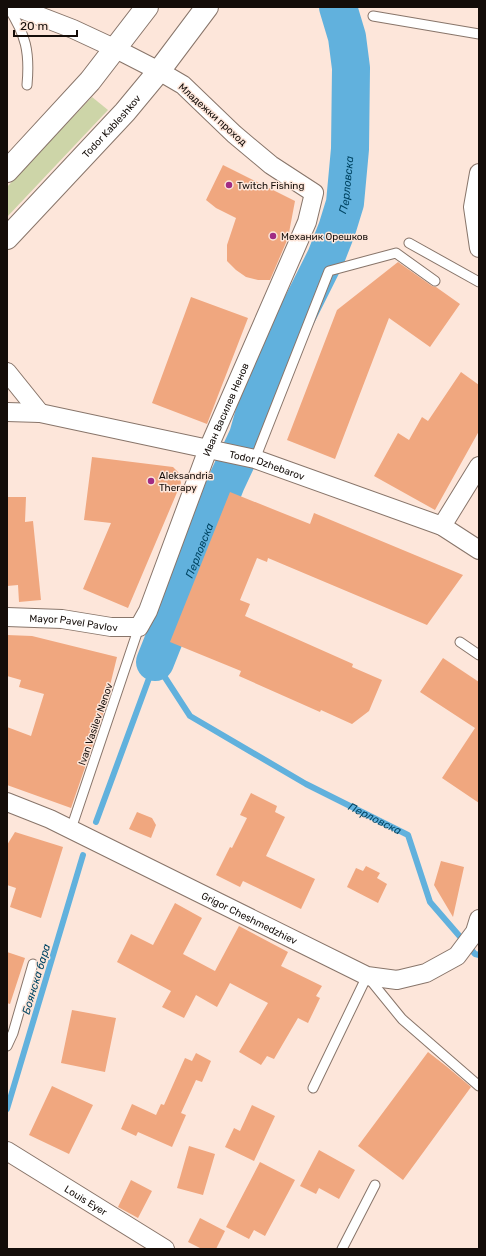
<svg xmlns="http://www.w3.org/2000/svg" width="486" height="1256" font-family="Rubik,sans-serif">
<rect width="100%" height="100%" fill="#fde6da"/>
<!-- green -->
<path fill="#cdd5a8" d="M92 97 108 110 7 217V187Z"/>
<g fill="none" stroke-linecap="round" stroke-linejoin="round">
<!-- stream -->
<g stroke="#61b1dd" stroke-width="6">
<path id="s1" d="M155 662 190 716 306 784 408 835 430 902 475 954 479 955"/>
<path d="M96 822 155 662"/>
<path d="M7 1109 83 855"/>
</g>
<!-- river -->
<path stroke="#61b1dd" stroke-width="38" id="s2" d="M155 662 226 483 248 436 263 383 326 257 337 229 345 203 350 149 351 68 347 37 338 7"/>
</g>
<!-- building -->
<path fill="#f0a77f" d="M223 165 295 201 288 238 270 280H258L246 277 236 270 227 261V245L236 218 216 208 206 200Z
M398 262 432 286 436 287 460 304 430 347 389 318 335 459 287 440 337 310Z
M191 297 248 318 207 424 152 403Z
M461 372 479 385V431L435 510 374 476 398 433 409 440 422 417 428 421Z
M92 457 173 467 179 473 181 483 128 608 83 589 111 523 84 520Z
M230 492 310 524 314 513 463 575 427 625 268 558 267 562 257 558 240 600 250 604 245 616 353 664 352 667 382 680 369 711 352 724 321 710 320 712 239 676 241 671 170 642Z
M8 497H26L25 522 33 521 41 600 19 602 18 585 7 586Z
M7 635 32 636 117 657 102 718 71 808 7 785V727L31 736 44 694 19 687 21 680 7 676Z
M443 658 479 682V803L442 778 475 728 420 692Z
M251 793 277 806 275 812 285 817 266 856 315 879 301 909 243 881 240 887 216 875 230 847 232 848 247 818 240 815Z
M137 812 152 818 156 825 151 838 129 829Z
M15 832 63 847 41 918 10 907 16 888 7 885V845Z
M441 861 464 867 453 917 434 885Z
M366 866 380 873 377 878 387 884 378 903 347 887 356 868 363 871Z
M175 903 202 918 183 954 215 971 239 926 288 952 281 966 322 986 316 996 320 998 308 1023 298 1018 274 1059 267 1056 261 1065 239 1052 268 1003 230 983 217 1007 196 995 184 1018 162 1007 171 991 117 962 131 934 153 945Z
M7 952 25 958 10 1004 7 1003Z
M72 1010 116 1018 105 1072 61 1063Z
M428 1052 446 1066 471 1087 403 1180 358 1146Z
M196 1053 211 1061 202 1082 196 1080 181 1113 186 1115 172 1147 138 1132 136 1136 121 1129 132 1104 156 1115 161 1104 164 1105 185 1058 192 1061Z
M52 1086 93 1105 69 1154 29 1135Z
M252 1105 275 1116 254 1161 225 1147 234 1128 240 1131Z
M189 1146 215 1154 203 1195 177 1188Z
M319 1150 355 1170 339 1199 319 1188 316 1194 300 1186Z
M260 1162 295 1180 265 1236 254 1230 249 1239 226 1227Z
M131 1180 152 1191 138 1218 118 1207Z
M200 1218 225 1231 216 1249H202L188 1242Z"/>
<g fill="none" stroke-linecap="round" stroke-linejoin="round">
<defs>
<path id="service" d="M8 7C26 35 30 52 27 85
M373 16 479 34
M409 243 479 282
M255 459 329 271 396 253 435 281
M460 642 479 655
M71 829 139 627
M7 1046 13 1033 33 964
M313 1088 367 976 402 1019 479 1086
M342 1249 375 1185"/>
<g id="minor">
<path d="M479 173 473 207 479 248"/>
<path d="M7 372 40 413"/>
<path id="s3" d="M7 412 40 413 255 459 442 526 479 550"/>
<path d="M442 526 479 466"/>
<path id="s4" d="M7 617 62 619 111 627H139L148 611 208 449 307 222 314 193 271 165 234 134 183 85 159 71 116 49 73 29 16 7"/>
<path id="s5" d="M7 802 50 819 367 976 397 980 426 973 457 956 475 932 479 919"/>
<path id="s6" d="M7 1151 165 1249"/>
</g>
<g id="primary">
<path d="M7 171 90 81 147 7"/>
<path id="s7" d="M7 238 125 112 159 71 207 7"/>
</g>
</defs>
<!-- service casing -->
<use href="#service" stroke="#88756a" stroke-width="11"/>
<!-- minor casing -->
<use href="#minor" stroke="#88756a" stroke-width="20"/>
<!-- primary casing -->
<use href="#primary" stroke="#88756a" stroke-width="24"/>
<!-- service -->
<use href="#service" stroke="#fff" stroke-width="9"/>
<!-- minor -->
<use href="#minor" stroke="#fff" stroke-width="18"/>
<!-- primary -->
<use href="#primary" stroke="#fff" stroke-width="22"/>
</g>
<!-- markers -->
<g fill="#a12b84" stroke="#fde6da" stroke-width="1.5">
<circle cx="229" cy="185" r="4"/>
<circle cx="273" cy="236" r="4"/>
<circle cx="151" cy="481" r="4"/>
</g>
<g text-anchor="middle" stroke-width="3" stroke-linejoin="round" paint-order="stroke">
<!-- street labels -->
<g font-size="10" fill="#140d09" stroke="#fde6da">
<text transform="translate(213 114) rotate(42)" y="4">Младежки проход</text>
<text dy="4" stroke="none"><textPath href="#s7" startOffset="153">Todor Kableshkov</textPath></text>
<text dy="4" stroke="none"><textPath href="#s4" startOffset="367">Иван Василев Ненов</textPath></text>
<text dy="4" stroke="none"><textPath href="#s3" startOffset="266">Todor Dzhebarov</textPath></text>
<text dy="4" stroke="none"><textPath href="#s4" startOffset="67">Mayor Pavel Pavlov</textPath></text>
<text transform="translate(95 724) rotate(-71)" y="4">Ivan Vasilev Nenov</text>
<text dy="4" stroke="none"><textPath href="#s5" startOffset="269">Grigor Cheshmedzhiev</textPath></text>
<text dy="4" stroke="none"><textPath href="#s6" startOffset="93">Louis Eyer</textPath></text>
</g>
<!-- poi labels -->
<g font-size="10" fill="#140d09" stroke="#fde6da" text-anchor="start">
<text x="237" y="189">Twitch Fishing</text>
<text x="281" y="240">Механик Орешков</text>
<text x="159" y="479">Aleksandria<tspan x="159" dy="12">Therapy</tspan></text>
</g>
<!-- water labels -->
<g font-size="11" font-style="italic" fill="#004563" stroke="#fde6da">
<text dy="4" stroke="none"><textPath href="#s2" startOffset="516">Перловска</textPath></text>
<text dy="4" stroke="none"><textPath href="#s2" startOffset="120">Перловска</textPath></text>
<text dy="4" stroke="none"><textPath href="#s1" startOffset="276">Перловска</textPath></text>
<text transform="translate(36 979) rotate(-73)" y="4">Боянска бара</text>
</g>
</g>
<!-- border -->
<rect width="486" height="1256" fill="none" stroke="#140d09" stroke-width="16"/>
<!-- scale -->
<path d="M14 30v6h63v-6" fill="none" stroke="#140d09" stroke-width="2"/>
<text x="20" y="30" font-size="12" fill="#140d09" stroke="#fde6da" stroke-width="3" paint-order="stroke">20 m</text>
</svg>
